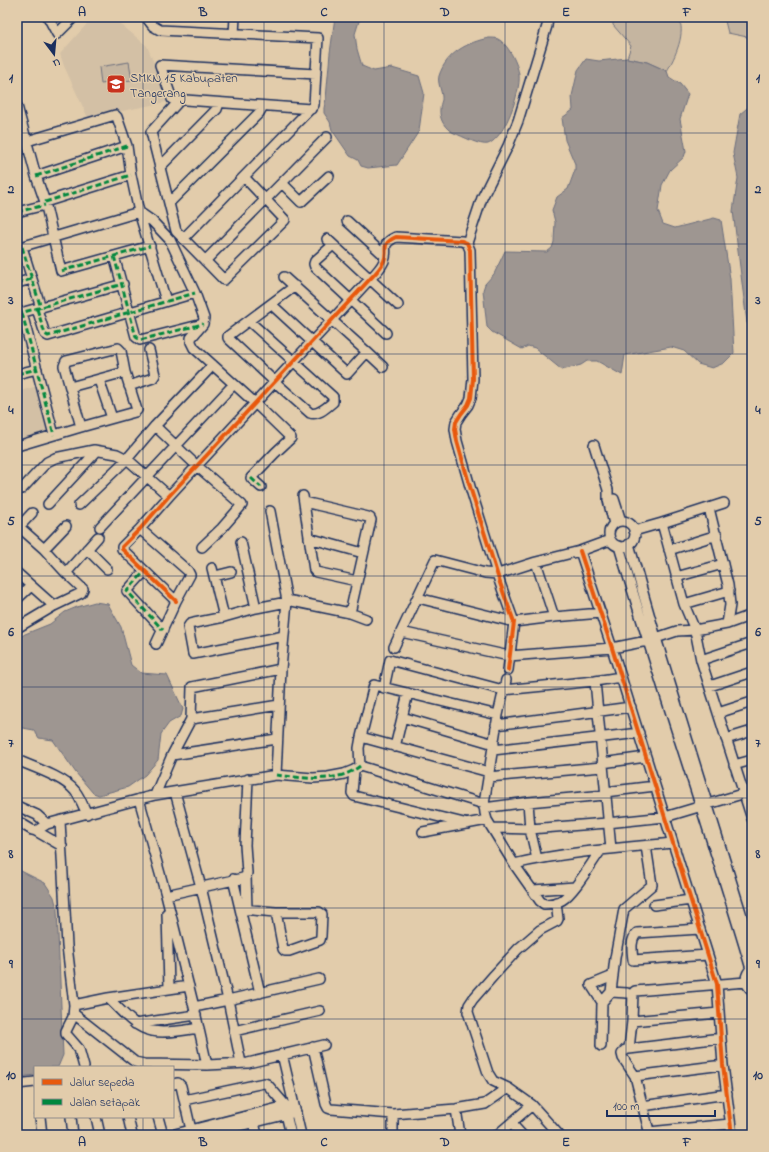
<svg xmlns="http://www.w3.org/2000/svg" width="769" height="1152" font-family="'Indie Flower',sans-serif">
<rect width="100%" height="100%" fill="#e2ccab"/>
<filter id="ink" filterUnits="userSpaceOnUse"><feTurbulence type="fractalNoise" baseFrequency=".025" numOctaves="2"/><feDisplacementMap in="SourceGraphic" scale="8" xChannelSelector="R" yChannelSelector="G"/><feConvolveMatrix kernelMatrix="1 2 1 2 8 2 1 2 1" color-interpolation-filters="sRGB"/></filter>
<g filter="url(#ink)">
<!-- built -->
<path fill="#d3c0a5" d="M93 17H112L147 46 154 63 166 102 88 118 64 66 60 54Z
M37 386 50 434 17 443V392Z"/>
<!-- green -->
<path fill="#c5b5a0" stroke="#70727f" d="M614 17H678C687 32 675 57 667 71L647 62 627 58 631 46 613 25V18Z
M724 17H752V38L728 33Z
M129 62 132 80 101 84 99 67Z"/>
<!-- water -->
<path fill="#9e9691" stroke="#6a6d7d" d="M335 17H362L360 18 355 34 357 49 362 66 374 71 392 68 419 76 424 93 419 131 397 165 368 168 361 166 358 160 350 156 332 130 330 122 324 113V108L326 99 330 53Z
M489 38C492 38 496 38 498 39 508 44 518 64 519 75 521 91 505 138 488 144 480 146 462 136 454 133 445 129 439 119 440 109 440 106 441 103 442 100 443 92 437 84 439 76 446 53 468 42 489 38Z
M627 58 647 62 667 71 669 77 680 84 688 94 680 119 686 151 684 157 670 170 662 185 658 211 663 224 675 228 714 218 721 220 730 279 734 353 724 363 712 368 698 364 684 351 671 347 625 355 622 375 597 361H587L581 365 562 370 535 348 528 346 522 349 492 332 487 327 483 290 485 284 494 274 505 251 547 252 552 248 554 242 555 222 552 210 557 197 568 189 575 170V164L565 140 562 118 573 110 572 96 578 70 586 59 599 61Z
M752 104V329L747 323 733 211 738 178 733 153 740 114Z
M95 602 108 604 121 627 131 665 141 673 167 675 183 709 181 716 169 723 161 734 158 760 145 775 128 787 99 795 93 793 76 773 53 740 39 738 34 730 17 727V639L25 634 50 624 65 612 77 607Z
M17 867 21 871 45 883 54 897 57 909 63 1055 58 1067H35V1075L19 1077 17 1076Z"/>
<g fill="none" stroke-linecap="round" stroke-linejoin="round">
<defs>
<path id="minor" d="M48 17 57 34 74 17
M146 17 153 26 160 30 318 38 314 105 183 239
M234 34 235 17
M180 100 151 132 176 231 224 280 285 220 244 177
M17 106 36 176 45 202 61 271 150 246
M311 109 172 99 160 65 316 74
M27 141 115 115 117 117 127 146 131 175 139 212 152 221 170 240 195 293 204 318 203 324 191 338V342L194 348 255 403 291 438 275 453 251 478 261 487
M160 167 217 109 219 103
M36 176 127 146
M282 183 301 202 329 176
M45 202 131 175
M169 203 259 113 263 106
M17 212 45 205
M347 221 385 256
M327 239 398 305
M467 243 482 198 508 146 518 121 547 26 548 17
M333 245 315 261 314 264 315 267 386 333
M22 247 41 308
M17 248 139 212 166 301
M114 256 136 337 140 340 203 324
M205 261 327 137
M17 283 32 279
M271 304 347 374 367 352 284 277
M37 309 45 334 48 336 195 293
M22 313 54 435
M17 314 123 284
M249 321 333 397V402C327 407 318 416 310 413L275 382 228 338V336L295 286
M367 352 383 367
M17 374 37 369
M99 380 112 418
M129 386 153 378 155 375 149 350
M70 387 125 372
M155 426 197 466 242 505 222 528 202 547
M594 445 608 490V500L614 524
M17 446 81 427 135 412 137 410 125 372 121 351 118 348 66 361 64 366 81 427
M22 489 47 462 55 458 94 450 117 454 127 459 79 505
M169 496 127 459 155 426 213 365
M303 496 314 570 316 572 357 581
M614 499 621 521
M304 502 368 517 370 518 371 520 350 613
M48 504 97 451
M709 508 728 585 730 605 727 624
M270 511 287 601 281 669 276 775
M609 534a13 13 0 1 1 26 0a13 13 0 1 1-26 0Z
M662 523 724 503
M17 525 44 549 66 573 83 589 81 593 54 606 17 628
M19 527 32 513
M100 527 233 385
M140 529 188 571 190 575 176 601 156 644
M634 531 662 523 684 604 695 630 701 660 752 819
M309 538 363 553
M241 542 256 608
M629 544 656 638 752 948
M619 546C661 688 709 827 751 969
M44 549 66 526
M87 549 107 569
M669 550 717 535
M580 551 612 648 717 984 723 1065 732 1135
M536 562 554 617
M212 568 224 617
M145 571 127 591 163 630
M17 573 54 606
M66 573 98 537
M215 576 231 572
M676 577 723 564
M418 598 514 622 554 617 601 613
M17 599 31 586
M176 601 122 549V547L140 529 169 496 370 279C375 274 381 268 384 261 389 249 379 245 396 237L462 241 467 243 470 250 473 379 471 398 468 405 461 414 456 422 455 429 457 441 471 490 500 583 514 622 508 670
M684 604 729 591
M401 632 509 656 612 648 647 641 677 631 695 630 727 624 752 615
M284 636 193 654 188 627 190 624 194 623 224 617 256 608 292 601 350 613 366 619
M394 647 435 560 485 573 498 574 536 562 580 551 610 540
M701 660 752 643
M506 680 498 715 484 804 485 813 487 820 514 864 540 901 544 904C550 904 557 903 562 900 574 893 592 862 601 850
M595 681 611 849
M710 686 752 672
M384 688 390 660 503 690 595 681 621 677
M718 713 752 702
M402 717 494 744
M191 719 279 705
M496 725 631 707
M361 737 489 772
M726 739 752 731
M395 747 408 693
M493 750 639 733
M172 755 277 739
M17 760C33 767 64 777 75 791 80 797 83 806 87 814
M602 763 646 757
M734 765 752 760
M354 770 352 793 354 796 468 824
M488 777 602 767
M175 792 201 887 228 1000 241 1063
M605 792 655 786
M155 795 172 755 191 719 192 687 281 669
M139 799 166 895 194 1007 207 1065
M528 802 530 829 607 823 665 817 752 791
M484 804 360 766 359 748 361 737 374 685 498 715
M17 806 37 815 47 824
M484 808 528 802 605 795
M17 821 32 830 36 831 62 846
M60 821 67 946 74 1005 73 1017 66 1031V1034L79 1049 84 1067
M493 828 530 829 537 859
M36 831 47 824 155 795 276 775 313 778 328 777 344 774 354 770 360 766
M423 832 487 820
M514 864C566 852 620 848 673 843
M246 876 247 910
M233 879 260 993
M533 890 575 887
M166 895 243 878 246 876 247 873 245 845 248 779
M556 902 558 919 557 921 540 930 518 949 494 975 473 999 469 1005 468 1012 488 1073 493 1081 508 1088 532 1105 559 1135
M654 905 691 900
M241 909 276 912H319L322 914 321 936 320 940 289 951H285L283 949 276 912
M167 913 169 988
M700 929 637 933C630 940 632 951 633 960L708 955
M752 968C744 975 744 984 752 990
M611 992 627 993
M108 998C120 1009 134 1028 152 1031 166 1034 185 1030 199 1028
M602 1002 591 985 613 976
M74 1005 108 998 189 986
M194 1007 228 1000 319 979
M74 1014 135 1062 144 1064 207 1065 248 1063 324 1045
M632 1021 719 1013
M135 1024 196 1015
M234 1031 320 1011
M601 1046 602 1002 611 992 615 958 624 909 652 885 646 846
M313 1047 326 1104 328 1108 331 1109 393 1114 456 1109 485 1104 508 1088
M629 1049 632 1021 633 993 635 991 746 982
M282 1054 301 1135
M635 1076 623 1058 622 1054 625 1050 629 1049 721 1038
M17 1084 35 1082
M173 1084 178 1083 181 1086 191 1130
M184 1100 264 1083 267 1084 292 1113
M642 1106 727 1094
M456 1109 460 1135
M286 1114 291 1135
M393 1114V1135
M40 1117 42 1135
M71 1117 73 1135
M96 1117 100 1135
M128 1117 132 1135
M158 1117 163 1135
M254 1122 257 1135
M511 1123 522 1135
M649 1132 730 1124
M171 1135 286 1106
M203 1135 296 1112
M497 1135 532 1105
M650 1135 635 1076 723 1065"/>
</defs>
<!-- minor casing -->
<use href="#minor" stroke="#1b2f5e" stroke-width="12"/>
<!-- minor -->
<use href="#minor" stroke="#e2ccab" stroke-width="9"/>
<!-- quiet -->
<path stroke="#00873e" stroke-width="3" stroke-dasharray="6 3" stroke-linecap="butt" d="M36 176 127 146
M45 202 131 175
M17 212 45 205
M22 247 41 308
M114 256 136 337 140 340 203 324
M61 271 150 246
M17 283 32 279
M37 309 45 334 48 336 195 293
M22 313 54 435
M17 314 123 284
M17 374 37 369
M251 478 261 487
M148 574 145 571 127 591 163 630
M276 775C303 778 337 784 360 766"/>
<defs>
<path id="cycleway" d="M580 551 612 648 717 984 723 1065 732 1135
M176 601 122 549V547L140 529 169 496 370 279C375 274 381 268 384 261 389 249 379 245 396 237L462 241 467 243 470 250 473 379 471 398 468 405 461 414 456 422 455 429 457 441 471 490 500 583 514 622 508 670"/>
</defs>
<!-- cycleway casing -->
<use href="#cycleway" stroke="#e2ccab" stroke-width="6"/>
<!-- cycleway -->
<use href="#cycleway" stroke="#e8590c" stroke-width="4"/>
</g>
</g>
<!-- grid -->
<path fill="none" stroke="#1b2f5e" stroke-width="1" stroke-opacity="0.55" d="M143 17V1067M264 17V1135M384 17V1135M505 17V1135M626 17V1135M17 133H752M17 244H752M17 354H752M17 465H752M17 576H752M17 687H752M17 798H752M17 908H752M17 1019H752M143 1117V1135"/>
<!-- icons -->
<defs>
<symbol id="school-square" viewBox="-11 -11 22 22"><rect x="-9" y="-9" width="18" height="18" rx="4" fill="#c8321e" stroke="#e2ccab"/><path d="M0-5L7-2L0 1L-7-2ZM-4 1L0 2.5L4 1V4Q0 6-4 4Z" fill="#fff"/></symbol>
</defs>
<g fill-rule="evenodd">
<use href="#school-square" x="105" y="73" width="22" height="22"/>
</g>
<g text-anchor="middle" stroke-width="3" stroke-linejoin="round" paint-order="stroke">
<!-- poi labels -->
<g font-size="13" fill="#1b2f5e" stroke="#e2ccab" text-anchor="start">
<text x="130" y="82">SMKN 15 Kabupaten<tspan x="130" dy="15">Tangerang</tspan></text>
</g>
</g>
<!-- margin -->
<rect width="769" height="1152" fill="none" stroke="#e2ccab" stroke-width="44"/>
<!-- legend -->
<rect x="34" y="1066" width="140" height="52" fill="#e2ccab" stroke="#928d8c"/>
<rect x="42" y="1079" width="20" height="6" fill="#e8590c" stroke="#928d8c"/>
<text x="70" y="1086" font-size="12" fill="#1b2f5e">Jalur sepeda</text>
<rect x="42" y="1099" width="20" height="6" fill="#00873e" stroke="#928d8c"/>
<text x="70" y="1106" font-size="12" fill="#1b2f5e">Jalan setapak</text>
<!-- north arrow -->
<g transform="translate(54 54) rotate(164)" stroke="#e2ccab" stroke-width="3" paint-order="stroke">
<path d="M0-3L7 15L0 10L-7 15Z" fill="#1b2f5e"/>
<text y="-6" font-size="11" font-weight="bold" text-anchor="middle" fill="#1b2f5e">U</text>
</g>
<!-- scale -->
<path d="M607 1110v6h108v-6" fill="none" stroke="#1b2f5e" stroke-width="2"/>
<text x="613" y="1110" font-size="12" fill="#1b2f5e" stroke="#e2ccab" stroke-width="3" paint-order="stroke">100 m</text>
<rect x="22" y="22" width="725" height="1108" fill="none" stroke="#1b2f5e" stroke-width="1.5"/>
<g font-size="13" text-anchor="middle" font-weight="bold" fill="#1b2f5e">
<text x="82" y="16">A</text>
<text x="203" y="16">B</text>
<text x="324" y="16">C</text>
<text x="445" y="16">D</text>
<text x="566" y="16">E</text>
<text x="687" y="16">F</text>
<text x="11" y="82">1</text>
<text x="758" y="82">1</text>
<text x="11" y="193">2</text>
<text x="758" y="193">2</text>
<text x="11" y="304">3</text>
<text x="758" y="304">3</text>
<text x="11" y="414">4</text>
<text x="758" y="414">4</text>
<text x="11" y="525">5</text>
<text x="758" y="525">5</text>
<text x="11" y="636">6</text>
<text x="758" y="636">6</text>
<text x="11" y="747">7</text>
<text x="758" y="747">7</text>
<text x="11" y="858">8</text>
<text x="758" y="858">8</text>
<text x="11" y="968">9</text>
<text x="758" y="968">9</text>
<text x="11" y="1079">10</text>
<text x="758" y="1079">10</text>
<text x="82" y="1146">A</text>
<text x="203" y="1146">B</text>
<text x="324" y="1146">C</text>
<text x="445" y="1146">D</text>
<text x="566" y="1146">E</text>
<text x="687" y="1146">F</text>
</g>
</svg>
